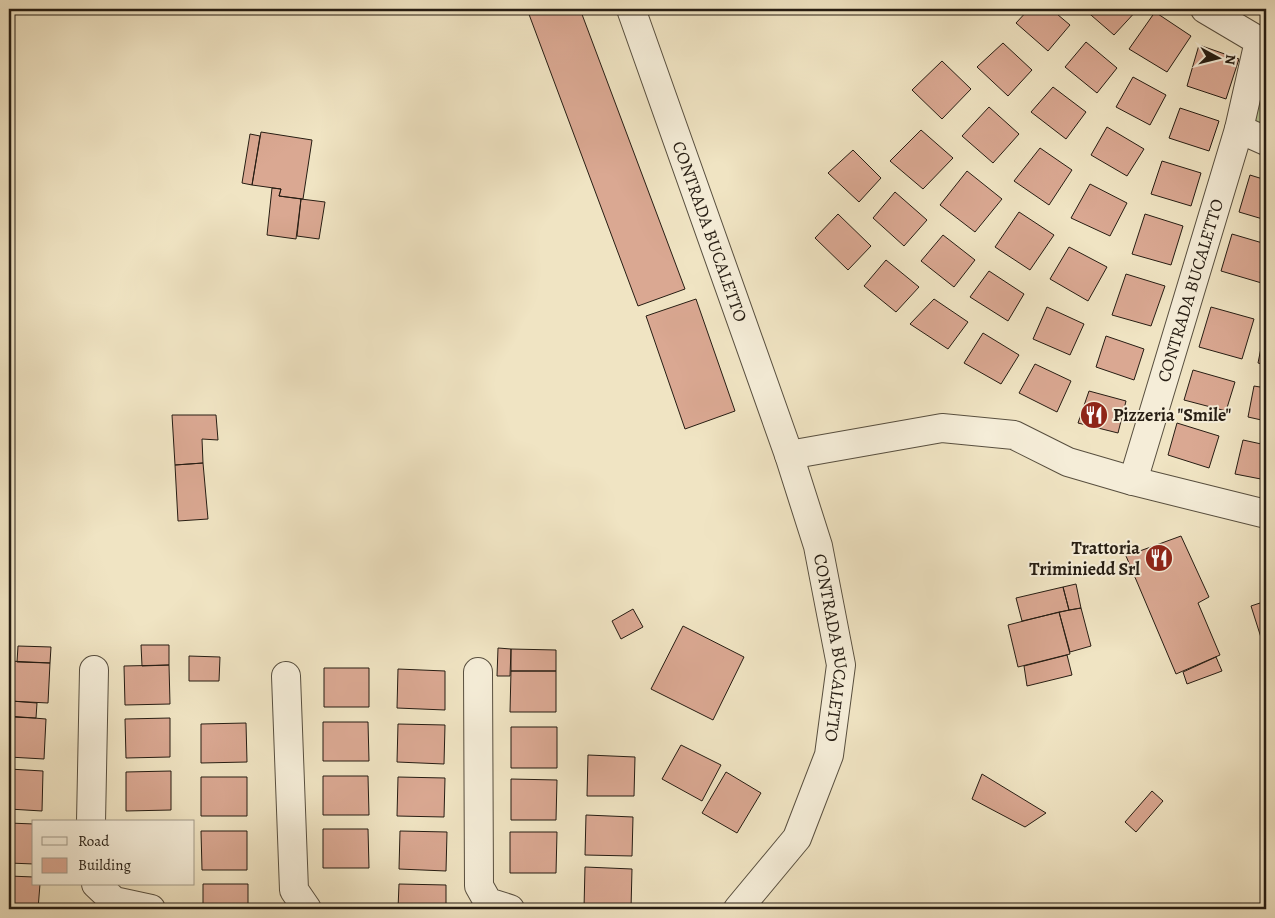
<svg xmlns="http://www.w3.org/2000/svg" width="1275" height="918" font-family="Alegreya,serif">
<rect width="100%" height="100%" fill="#f0e4c3"/>
<filter id="stains"><feTurbulence type="fractalNoise" baseFrequency=".004" numOctaves="4"/><feColorMatrix values="0 0 0 0 .2 0 0 0 0 .09 0 0 0 0 .02 0 0 0 .5 -.17"/></filter>
<radialGradient id="worn" r=".72"><stop offset=".6" stop-color="#630" stop-opacity="0"/><stop offset="1" stop-color="#630" stop-opacity=".3"/></radialGradient>
<!-- green -->
<path fill="#b7c595" stroke="#6e7154" d="M1250 9H1266V135L1250 132 1265 25 1259 11Z"/>
<!-- building -->
<path fill="#daa892" stroke="#261d13" d="M527 9H580L685 289 638 306Z
M1029 9H1051L1070 25 1048 51 1016 23Z
M1084 9H1138L1114 35Z
M1155 12 1191 36 1167 72 1129 49Z
M1086 42 1117 68 1097 93 1065 67Z
M1003 43 1032 70 1008 96 977 67Z
M1199 45 1239 59 1226 99 1187 86Z
M942 61 971 89 942 119 912 90Z
M1133 77 1166 95 1150 125 1116 107Z
M1053 87 1086 112 1066 139 1031 112Z
M989 107 1019 134 993 163 962 136Z
M1180 108 1219 121 1209 151 1169 138Z
M1107 127 1144 149 1127 176 1091 155Z
M921 130 953 158 923 189 890 161Z
M261 132 312 140 303 199 279 196 281 189 252 185Z
M250 134 260 136 252 185 242 183Z
M1040 148 1072 170 1049 205 1014 181Z
M853 150 881 178 859 202 828 173Z
M1162 161 1201 173 1191 206 1151 194Z
M967 171 1002 199 975 232 940 205Z
M1250 175 1266 180V220L1239 212Z
M1090 184 1127 203 1110 236 1071 218Z
M272 188 281 189 279 196 301 199 296 239 267 235Z
M895 192 927 220 904 246 873 218Z
M301 199 325 202 319 239 297 236Z
M1019 212 1054 235 1030 270 995 247Z
M838 214 871 246 848 270 815 238Z
M1145 214 1183 226 1171 265 1132 254Z
M1232 234 1266 244 1265 284 1221 271Z
M943 235 975 260 954 287 921 261Z
M1069 247 1107 267 1088 301 1050 279Z
M886 260 919 287 896 312 864 286Z
M989 271 1024 294 1008 321 970 297Z
M1126 274 1165 286 1151 326 1112 315Z
M696 299 735 411 685 429 646 316Z
M934 299 968 322 948 349 910 324Z
M1047 307 1084 324 1070 355 1033 339Z
M1211 307 1254 319 1242 359 1199 347Z
M1266 323V365L1258 363Z
M983 333 1019 355 1001 384 964 363Z
M1106 336 1144 349 1134 380 1096 367Z
M1035 364 1071 381 1057 412 1019 393Z
M1193 370 1235 382 1226 411 1184 400Z
M1254 386 1266 388V421L1248 417Z
M1089 391 1126 401 1118 433 1078 423Z
M172 415H216L218 440 202 439 203 463 175 465Z
M1177 423 1219 436 1209 468 1168 455Z
M1243 440 1266 445V480L1235 474Z
M203 463 208 519 178 521 175 465Z
M1181 536 1209 597 1198 603 1220 655 1176 674 1126 556Z
M1076 584 1081 608 1069 610 1063 587Z
M1063 587 1069 610 1022 621 1016 598Z
M1266 601V646L1264 647 1251 606Z
M1081 608 1091 646 1070 652 1059 612Z
M633 609 643 627 621 639 612 621Z
M1059 612 1070 654 1018 667 1008 625Z
M683 626 744 657 713 720 651 689Z
M141 645H169V665L142 666Z
M18 646 51 647 50 663 17 662Z
M498 648 511 649 510 676H497Z
M511 649 556 650V671H511Z
M1067 655 1072 675 1027 686 1024 666Z
M189 656 220 657 219 681H189Z
M1216 657 1222 671 1187 684 1183 672Z
M9 661 50 663 48 703 9 701Z
M169 665 170 704 125 705 124 666Z
M324 668H369V707H324Z
M398 669 445 671V710L397 708Z
M511 671H556V712H510Z
M11 701 37 703 36 718 10 717Z
M9 716 46 719 44 759 9 757Z
M170 718V757L126 758 125 719Z
M323 722H368L369 761H323Z
M246 723 247 762 201 763V724Z
M398 724 445 725 444 764 397 762Z
M511 727H557V768H511Z
M681 745 721 765 702 801 662 779Z
M588 755 635 757 634 796H587Z
M9 769 43 771 42 811 9 809Z
M171 771V810L126 811V772Z
M726 772 761 793 737 833 702 813Z
M982 774 1046 813 1025 827 972 799Z
M323 776H368L369 815H323Z
M201 777H247V816H201Z
M398 777 445 778 444 817 397 816Z
M511 779 557 780 556 820H511Z
M1152 791 1163 801 1136 832 1125 822Z
M586 815 633 817 632 856 585 855Z
M9 823 34 824V864L9 863Z
M323 829H368L369 868H323Z
M201 831H247V870H202Z
M400 831 447 832 446 871 399 869Z
M510 832H557L556 873H510Z
M585 867 632 869 631 909 584 908Z
M9 876 34 877V884H40L38 909H9Z
M203 884H248V909H203Z
M399 884 446 885V909H398Z"/>
<g fill="none" stroke-linecap="round" stroke-linejoin="round">
<defs>
<g id="minor">
<path id="s1" d="M631 9 789 455 818 546 841 665 829 755 797 838 738 909"/>
<path d="M1239 129 1266 141"/>
<path d="M789 455 942 428 1014 435 1068 462 1133 481 1266 514"/>
<path id="s2" d="M1133 481 1239 129 1259 41 1205 9"/>
<path d="M478 672 479 886 488 902 510 909"/>
<path d="M286 676 294 890 307 909"/>
<path d="M91 822 94 670"/>
<path d="M96 884 114 901 151 909"/>
</g>
</defs>
<!-- minor casing -->
<use href="#minor" stroke="#584f3f" stroke-width="30"/>
<!-- minor -->
<use href="#minor" stroke="#f5edd8" stroke-width="28"/>
</g>
<!-- icons -->
<defs>
<symbol id="restaurant-disc" viewBox="-11 -11 22 22"><circle r="9.5" fill="#8f2418" stroke="#f5edd8"/><path d="M-5-6h1v4h1v-4h1v4h1v-4h1v5L-1.5 .5V6h-2V.5L-5-1ZM5-6V6H3V1.5H1.5Q1.5-4 5-6Z" fill="#fff"/></symbol>
</defs>
<g fill-rule="evenodd">
<use href="#restaurant-disc" x="1078" y="399" width="32" height="32"/>
<use href="#restaurant-disc" x="1143" y="542" width="32" height="32"/>
</g>
<g text-anchor="middle" stroke-width="4" stroke-linejoin="round" paint-order="stroke">
<!-- street labels -->
<g font-size="18" fill="#261d13" stroke="#f5edd8">
<text dy="6" stroke="none"><textPath href="#s1" startOffset="236">CONTRADA BUCALETTO</textPath></text>
<text dy="6" stroke="none"><textPath href="#s2" startOffset="199">CONTRADA BUCALETTO</textPath></text>
<text dy="6" stroke="none"><textPath href="#s1" startOffset="672">CONTRADA BUCALETTO</textPath></text>
</g>
<!-- poi labels -->
<g font-size="18" font-weight="bold" fill="#261d13" stroke="#f5edd8" text-anchor="start">
<text x="1113" y="421">Pizzeria "Smile"</text>
<text x="1140" y="554" text-anchor="end">Trattoria<tspan x="1140" dy="21">Triminiedd Srl</tspan></text>
</g>
</g>
<!-- margin -->
<rect width="1275" height="918" fill="none" stroke="#f0e4c3" stroke-width="30"/>
<rect x="10" y="10" width="1255" height="898" fill="none" stroke="#261d13" stroke-width="2.5"/>
<rect x="15" y="15" width="1245" height="888" fill="none" stroke="#261d13"/>
<!-- legend -->
<rect x="32" y="820" width="162" height="65" fill="#f5edd8" stroke="#a29a89"/>
<rect x="42" y="837" width="25" height="8" fill="#f5edd8" stroke="#a29a89"/>
<text x="78" y="846" font-size="15" fill="#261d13">Road</text>
<rect x="42" y="858" width="25" height="15" fill="#daa892" stroke="#a29a89"/>
<text x="78" y="870" font-size="15" fill="#261d13">Building</text>
<!-- north arrow -->
<g transform="translate(1218 58) rotate(97)" stroke="#f5edd8" stroke-width="4" paint-order="stroke">
<path d="M0-4L9 19L0 12L-9 19Z" fill="#261d13"/>
<text y="-8" font-size="14" font-weight="bold" text-anchor="middle" fill="#261d13">N</text>
</g>
<rect width="100%" height="100%" filter="url(#stains)"/>
<rect width="100%" height="100%" fill="url(#worn)"/>
</svg>
